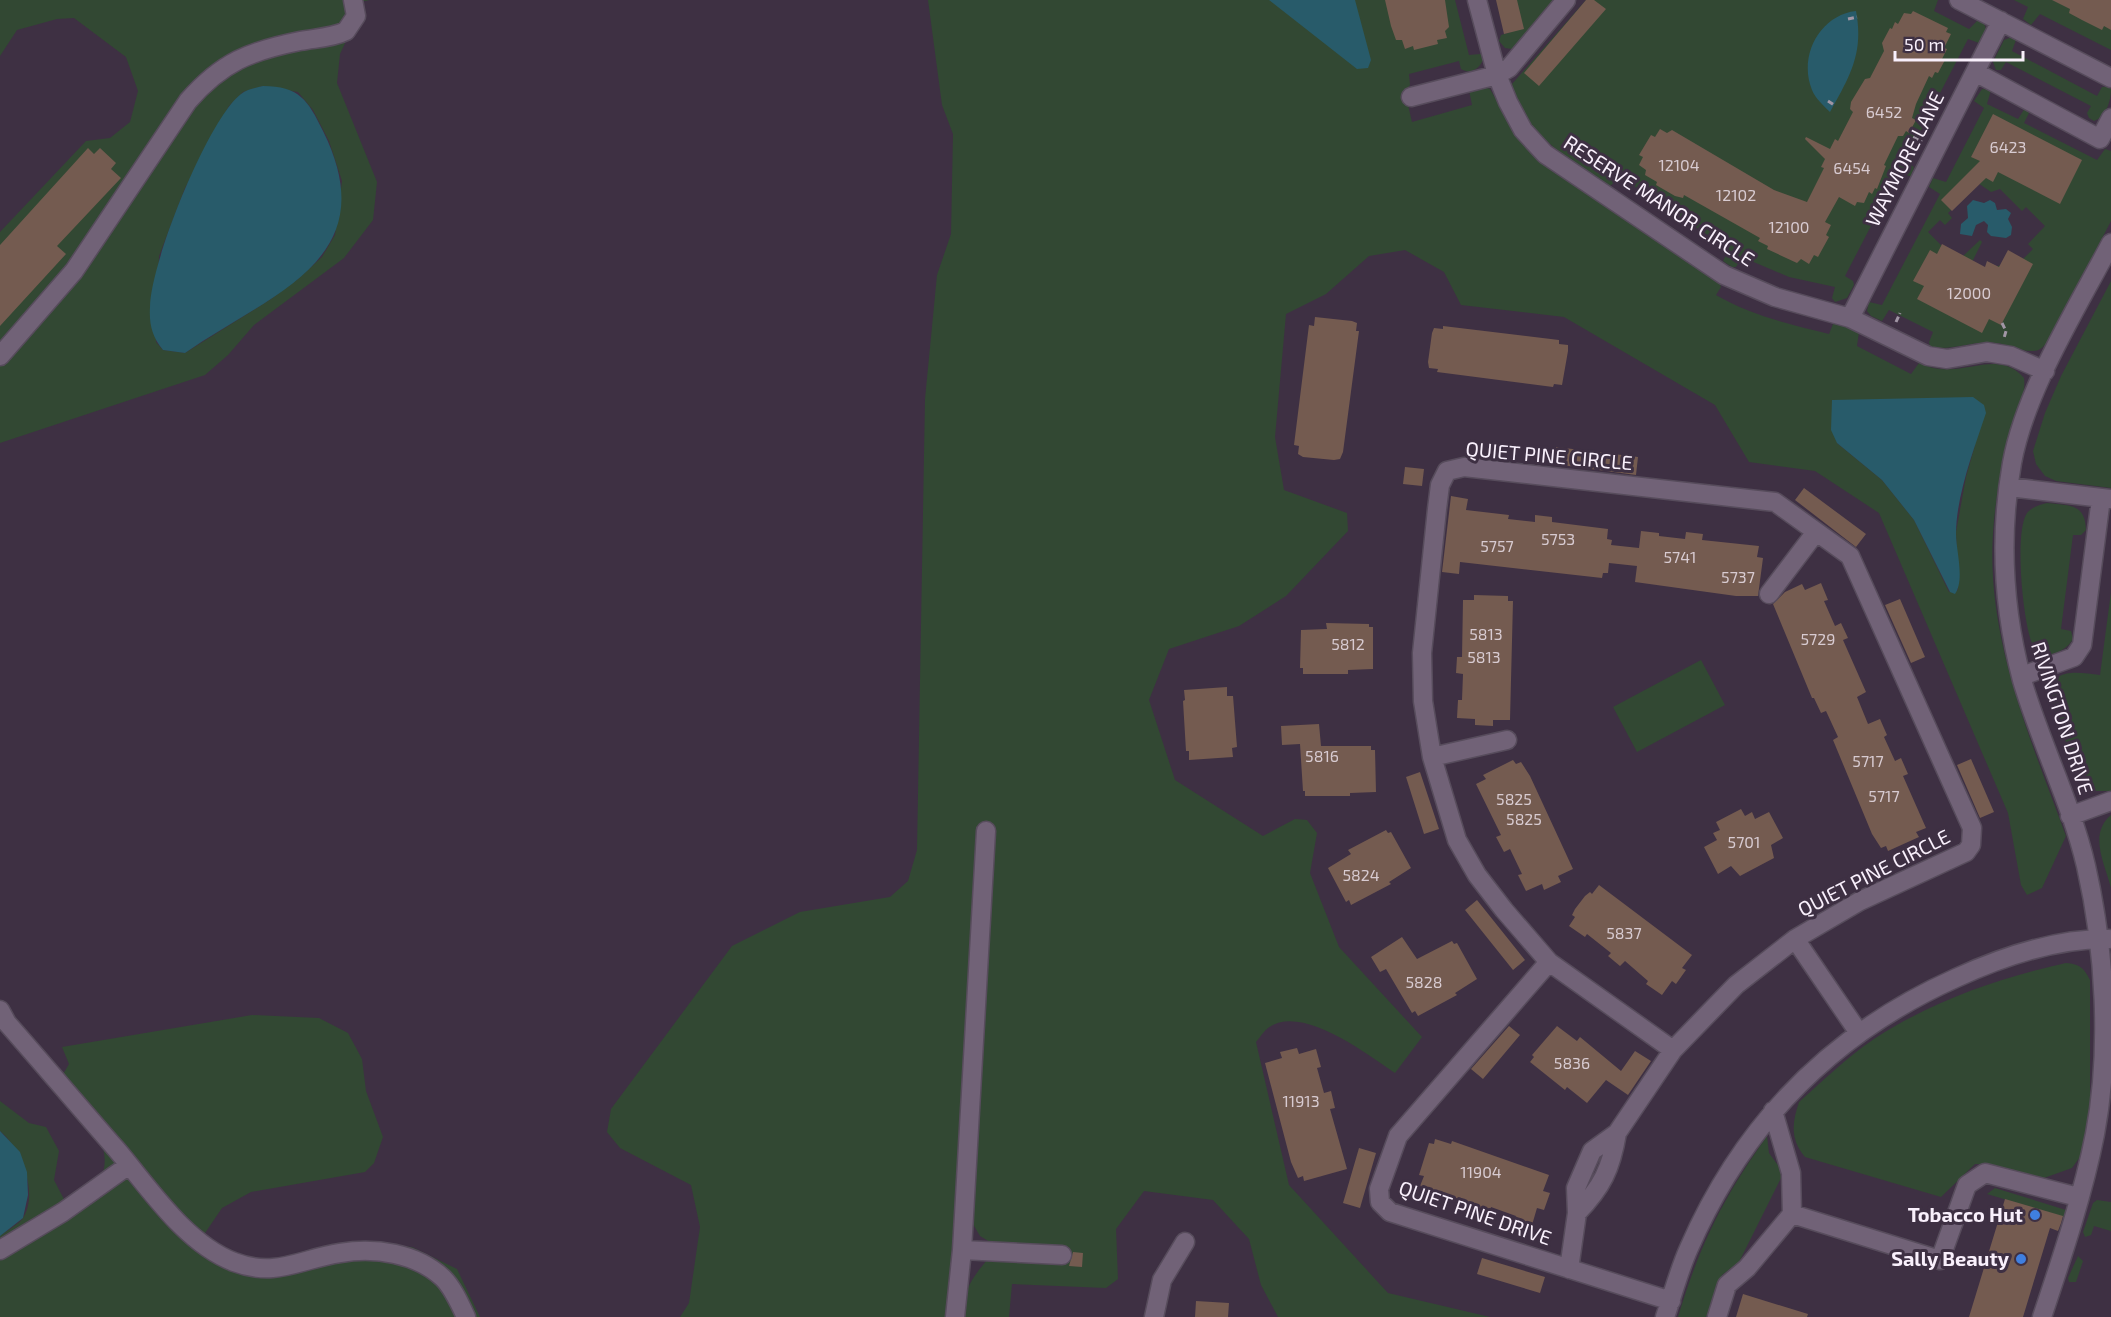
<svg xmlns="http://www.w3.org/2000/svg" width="2111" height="1317" font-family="'Exo 2',sans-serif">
<rect width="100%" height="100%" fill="#3e3043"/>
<!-- green -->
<path fill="#324833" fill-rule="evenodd" d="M0 0H370L360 2 348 37 340 54 337 83 377 182 373 220 344 258 254 325 228 355 205 375 0 443V232L86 141 110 138 130 122 138 91 126 57 74 18 57 19 17 30 0 56ZM263 86 298 92 313 110 329 141 342 181 335 235 322 257 298 279 271 299 185 353 163 350 156 342 159 256 185 188 229 106 243 92Z
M928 0H1455L1469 55 1481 54 1483 60C1479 69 1470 75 1461 69L1459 61 1409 74 1410 85 1405 92 1412 122 1472 105 1469 90 1485 87 1490 89 1518 138 1549 169 1719 282 1721 287 1716 295C1752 316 1790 324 1829 334L1833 324 1838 323 1859 332 1857 346 1911 374 1919 363C1927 366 1934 369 1942 369 1971 372 2001 351 2024 378 2027 397 2011 428 2006 448 1999 476 1995 505 1993 533 1986 638 2031 740 2066 836L2042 888 2027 895 2021 885 2008 813 1879 513 1815 471 1749 462 1715 405 1564 317 1461 305 1444 272 1405 250 1369 256 1326 294 1286 314 1275 437 1284 490 1347 513 1348 531 1286 596 1239 626 1169 649 1149 700 1175 780 1263 836 1295 819 1307 820 1317 833 1310 873 1339 947 1422 1037 1395 1073C1368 1055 1301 1003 1268 1028 1264 1031 1260 1037 1256 1042L1289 1185 1388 1293 1490 1317H1278L1261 1285 1249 1239 1213 1200 1144 1191 1116 1229 1118 1279 1106 1288 1012 1284 1009 1317H962C963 1291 972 1277 989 1258L990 1242 980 1236 970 1219 951 1317H680L689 1303 700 1227 691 1185 620 1148 607 1132 611 1109 732 946 800 912 890 897 908 881 917 850 925 399 937 275 951 234 953 134 942 105ZM1837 443 1975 445 1966 477 1956 532 1958 590 1949 592 1914 520 1882 480Z
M1503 0H1556L1512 49 1505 48 1499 41 1501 35 1511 32Z
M1586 0H1938L1934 11 1969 29 1978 20 1984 23 1986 29 1979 43 1968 39 1905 161 1914 167 1911 176 1898 174 1845 276 1853 281 1854 285 1847 298 1835 302 1832 298 1835 287 1789 277 1742 257 1736 267H1732L1723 261 1729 249 1620 177 1609 187C1575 163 1516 129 1512 84Z
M2014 0H2111V50L2040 14 2031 25 2023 19 2028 7Z
M2012 37 2016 40 2012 51 2097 96 2102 87H2108L2111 89C2111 101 2106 117 2094 121L2089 118 2087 113 2091 106 2006 62 2001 70H1996L1993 62 2004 40Z
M1982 89 1991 90 1987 104 2018 119 2025 108 2029 113 2024 123 2097 160 2105 149 2111 151V221L2049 341C2044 346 2040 351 2033 351 2021 352 2008 344 1996 343 1973 340 1954 351 1930 347L1929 342 1933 332 1889 310 1882 321 1871 316 1867 311 1869 302 1882 305 1940 194 1929 187 1933 178 1946 182 1984 108 1974 101ZM1978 183 1991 192 2000 189 2022 211 2026 207 2045 226 2028 244 2033 249 2023 259 1983 270 1971 264 1982 242 1980 240 1963 256 1942 246 1928 232 1940 220 1945 225 1952 218 1948 213Z
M2111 281V488L2056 481 2045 476 2036 464 2033 451 2045 413 2061 376Z
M2047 503C2070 506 2085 503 2086 530L2081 535H2073L2061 629 2071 631 2073 639C2065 653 2041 663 2032 643 2023 622 2014 532 2027 513 2032 507 2039 505 2047 503Z
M2111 592V791H2095L2079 780 2049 693C2053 666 2081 673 2100 675Z
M1701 660 1725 705 1637 752 1613 707Z
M2111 815V888C2105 864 2088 834 2111 815Z
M2066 963C2080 964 2084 968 2090 980V1105L2082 1154 2072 1168 2044 1178 1990 1164H1975L1941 1197 1805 1157C1790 1139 1792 1123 1799 1102 1823 1081 1847 1057 1874 1039 1932 1001 1999 978 2066 963Z
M252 1015 319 1018 348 1033 362 1059 366 1091 383 1137 374 1163 365 1172 251 1192 222 1208 203 1236 239 1257 263 1263 367 1244 412 1247 457 1269 480 1317H0V1236C6 1231 19 1224 23 1218 39 1193 21 1148 0 1131V1101L29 1123 46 1127 59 1151 54 1180 68 1207C77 1200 95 1190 100 1180 118 1145 80 1105 62 1076L69 1064 62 1047Z
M1767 1136 1769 1153 1780 1168 1781 1178 1739 1262 1722 1275 1706 1317H1678C1700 1244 1723 1198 1767 1136Z
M1995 1188 2066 1210 2064 1217 1987 1194Z
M2097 1200 2111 1202V1231L2094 1226 2091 1235 2085 1237 2083 1232 2093 1203Z
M2078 1256 2083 1261 2076 1282H2069L2068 1278Z"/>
<!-- water -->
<path fill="#285b6a" d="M1269 0H1355L1371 60 1368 68 1357 69Z
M1856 11C1864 53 1850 76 1830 112 1824 106 1815 98 1812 90 1798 56 1820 15 1856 11Z
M263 86C299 86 308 100 323 131 387 260 271 293 185 353L163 350C152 337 149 324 150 307 150 264 208 119 241 94 247 89 256 88 263 86Z
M1973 200 1984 203 1990 200 1995 203 1997 210 2006 209 2011 213 2008 219 2012 227 2011 235 2006 238 1991 236 1987 232 1988 225 1984 221 1976 225 1972 236 1960 234 1961 224 1968 218 1967 206Z
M1973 397 1984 405 1986 413C1974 449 1956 496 1956 534 1956 550 1965 580 1955 594L1950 592 1914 520 1882 480 1837 443 1831 430 1832 400Z
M0 1131 20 1152 27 1172 28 1195 23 1218 0 1236Z"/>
<!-- building -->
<path fill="#745b50" d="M1385 0H1445L1449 27 1445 31 1447 38 1437 40 1438 44 1414 50 1413 46 1405 49 1402 40H1396L1391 26Z
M1496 0H1517L1524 29 1504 34Z
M1586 0H1594L1606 9 1539 86 1524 73Z
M2052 0H2111V30L2104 26 2102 30 2082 20 2069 13 2070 9Z
M1913 11 1948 28 1946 32 1951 34 1944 48 1947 49 1942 59 1945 60 1938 73 1935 72 1932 78 1929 76 1916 104 1912 118 1916 120 1909 133 1906 131 1903 136H1898L1884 165 1886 166 1877 189 1875 188 1872 194 1869 192 1864 203 1857 202 1855 206 1839 197 1825 222 1831 225 1826 235 1829 237 1818 257 1814 255 1809 264 1801 259 1797 263 1767 249 1768 246 1758 241 1760 238 1684 195 1683 198 1675 196 1656 185 1657 182 1645 175 1646 170 1639 165 1643 157 1639 155 1651 135 1655 137 1660 129 1667 133 1672 130 1774 190 1807 202 1824 168 1821 167 1825 159 1805 139 1806 137 1830 149 1835 139 1838 141 1853 112 1850 109 1851 102 1865 79 1870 78 1884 51 1882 43 1890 28 1892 29 1895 22 1898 24 1904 13 1911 14Z
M1993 114 2082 160 2060 204 1998 172 1993 182 1986 178 1952 211 1941 200 1980 161 1971 157Z
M88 148 94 154 100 148 116 163 111 169 121 178 57 246 66 254 0 326V245Z
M1942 244 1985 267 1987 261 1999 267 2008 250 2033 264 2001 325 1989 319 1982 333 1917 299 1924 286 1913 281 1930 250 1937 254Z
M1315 317 1352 321 1357 323 1356 331H1359L1343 452 1340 459 1334 460 1303 457 1298 454 1299 446 1294 445 1309 325 1314 326Z
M1443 326 1559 340V344L1568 345V351L1562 385 1554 384 1553 387 1437 372 1438 369 1429 368 1428 362 1432 333 1434 328 1443 329Z
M1556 447 1638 457 1636 475 1554 464Z
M1405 467 1424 469 1422 486 1403 484Z
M1804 488 1866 534 1856 547 1795 500Z
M1451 496 1468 499 1466 510 1509 515 1508 519 1535 522V515L1552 517V522L1608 529 1607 539 1612 540 1611 545 1639 548 1641 531 1659 533V536L1685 539 1686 532 1703 534 1702 540 1759 546 1757 557 1763 558 1758 596H1736L1635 582 1637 566 1609 563 1608 573H1603L1602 578 1460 562 1459 574 1442 572Z
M1821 583 1828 600 1824 601 1835 626 1841 623 1848 638 1843 640 1866 692 1857 697 1868 724 1880 719 1887 735 1884 737 1895 761 1901 758 1908 774 1903 776 1926 828 1916 832 1919 837 1888 851 1886 846 1881 848 1872 834 1833 740 1838 737 1826 711 1821 713 1814 698H1812L1773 604 1785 592 1802 584 1805 590Z
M1474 595 1508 596V601H1513L1510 720H1493V726L1475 725V719L1457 718 1458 700H1462L1463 674 1456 673 1457 657H1462L1463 600H1474Z
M1900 599 1925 657 1911 663 1885 605Z
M1326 623 1369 624V627H1373V669L1348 670V674H1303V668H1300L1301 630 1327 629Z
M1227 687V696H1233L1237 747 1232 748 1233 757 1189 760V751H1186L1183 701 1185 700 1184 690Z
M1319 724 1321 746H1371V750H1375L1376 792 1350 793V796H1305V791H1303L1300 744 1282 745 1281 726Z
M1971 759 1994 812 1980 818 1957 765Z
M1513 760 1516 764 1521 762 1530 776 1573 869 1558 876 1561 882 1544 890 1542 884 1526 891 1518 875 1522 874 1510 849 1504 852 1496 837 1501 835 1476 784 1486 779 1483 775Z
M1420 772 1439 829 1424 834 1406 777Z
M1741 809 1745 816 1752 812 1755 819 1769 812 1783 838 1771 845 1774 858 1740 876 1731 866 1718 874 1704 847 1717 840 1713 833 1720 830 1716 822Z
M1386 830 1388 833 1391 832 1411 868 1389 882 1391 884 1351 905 1349 900 1346 902 1328 868 1351 854 1348 850Z
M1599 885 1692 955 1682 968 1686 970 1676 984 1672 981 1662 995 1646 984 1648 981 1625 961 1620 966 1608 956 1611 953 1587 934 1585 937 1569 926 1575 917 1572 915 1575 909 1585 896 1590 892 1592 894Z
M1477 900 1525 960 1513 970 1465 910Z
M1402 937 1417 959 1452 941 1454 944 1457 943 1477 979 1455 993 1457 995 1418 1016 1415 1011 1412 1013 1386 969 1380 972 1371 957Z
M1509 1026 1520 1035 1483 1079 1471 1069Z
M1557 1026 1577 1041 1580 1037 1621 1071 1635 1051 1651 1061 1628 1095 1606 1080 1587 1103 1567 1087 1565 1090 1530 1062 1534 1057 1532 1055Z
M1297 1048 1299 1054 1316 1049 1321 1067 1317 1068 1324 1093 1331 1091 1335 1108 1330 1109 1347 1169 1304 1181 1303 1176 1298 1178 1291 1162 1265 1063 1282 1058 1280 1052Z
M1435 1139 1451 1144 1452 1141 1549 1175 1543 1191 1550 1193 1544 1210 1537 1208 1532 1225 1515 1219 1516 1216 1491 1207 1489 1214 1473 1209 1474 1204 1420 1186 1424 1176 1419 1175 1429 1143 1434 1144Z
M1359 1148 1376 1153 1360 1208 1343 1203Z
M2005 1199 2063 1216 2061 1223 2058 1231 2050 1228 2023 1317H1969Z
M1073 1252 1083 1253 1082 1267 1069 1266Z
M1482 1258 1545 1277 1540 1293 1477 1274Z
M1743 1294 1808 1314 1807 1317H1736Z
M1196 1301 1229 1303 1228 1317H1195Z"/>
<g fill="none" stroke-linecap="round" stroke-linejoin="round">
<defs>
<path id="minor" d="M1477 0 1497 75 1508 102 1523 130 1545 154 1724 275 1775 297 1850 318 1928 356 1947 359 1987 352 2011 356 2045 371
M1959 0 2111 78
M1975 72 2001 21
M1411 97 1497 75 1509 68 1566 0
M1850 318 1975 72 2100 139 2111 118
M0 356 74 271 188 101C222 62 250 51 300 41 315 38 332 38 346 31L356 16 353 0
M1464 467 1775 502 1850 556 1972 828 1971 845 1966 852 1860 901 1795 939 1736 985 1673 1050 1549 962 1504 910 1477 875 1457 840 1432 757 1423 701 1422 653 1437 509 1440 485 1447 471Z
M2009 487 2111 499
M1769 594 1816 532
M2022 676 2074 657 2082 645 2101 498
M1432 757 1507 740
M2070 816 2111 801
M1795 939 1859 1033
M1549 962 1398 1136 1379 1189 1380 1202 1390 1212 1671 1301
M0 1010 7 1023C44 1065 80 1108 117 1150 150 1189 185 1243 234 1262 276 1278 300 1259 340 1253 375 1247 416 1253 443 1278 453 1288 460 1304 466 1317
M1773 1111 1791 1173 1792 1214 1940 1260 1967 1185 1985 1173 2078 1197
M1577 1213C1602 1187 1611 1169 1617 1133
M0 1250 63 1212 129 1165
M962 1250 1062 1255
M1569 1269 1577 1213 1576 1188 1592 1151 1617 1133 1673 1050
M955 1317 962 1250 986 831
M1154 1317 1162 1280 1185 1242
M1665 1317C1673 1294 1679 1270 1689 1248 1743 1124 1833 1033 1956 978 2004 956 2057 938 2109 939
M1717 1317 1727 1285 1747 1268 1792 1214
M2042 1317C2062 1257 2083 1195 2095 1134 2111 1049 2105 949 2086 866 2071 802 2040 742 2022 680 2003 608 1999 536 2012 463 2025 391 2077 308 2111 243"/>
</defs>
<!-- minor casing -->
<use href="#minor" stroke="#574c5c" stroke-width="21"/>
<!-- path -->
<path stroke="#a196a5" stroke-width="3" stroke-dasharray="6 3" stroke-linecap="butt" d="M1848 19 1857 17
M1828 101 1834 105
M1913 137 1922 142
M1647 204 1653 196
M1896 322 1900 313
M2002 323 2006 331 2004 338"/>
<!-- minor -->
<use href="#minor" stroke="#716277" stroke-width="18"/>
</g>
<!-- markers -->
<g fill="#3f7fe0" stroke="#3e3043" stroke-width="2">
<circle cx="2035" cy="1215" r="6"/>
<circle cx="2021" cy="1259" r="6"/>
</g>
<g text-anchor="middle" stroke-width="6" stroke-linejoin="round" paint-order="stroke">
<!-- number labels -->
<g font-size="16" fill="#d8cbd1">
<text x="1884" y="118">6452</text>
<text x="2008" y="153">6423</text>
<text x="1679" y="171">12104</text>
<text x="1852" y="174">6454</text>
<text x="1736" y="201">12102</text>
<text x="1789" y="233">12100</text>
<text x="1969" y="299">12000</text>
<text x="1558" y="545">5753</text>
<text x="1497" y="552">5757</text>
<text x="1680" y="563">5741</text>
<text x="1738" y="583">5737</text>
<text x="1486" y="640">5813</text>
<text x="1818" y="645">5729</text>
<text x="1348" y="650">5812</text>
<text x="1484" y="663">5813</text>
<text x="1322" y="762">5816</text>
<text x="1868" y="767">5717</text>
<text x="1884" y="802">5717</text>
<text x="1514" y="805">5825</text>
<text x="1524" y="825">5825</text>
<text x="1744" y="848">5701</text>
<text x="1361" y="881">5824</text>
<text x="1624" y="939">5837</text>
<text x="1424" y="988">5828</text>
<text x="1572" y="1069">5836</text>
<text x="1301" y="1107">11913</text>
<text x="1481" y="1178">11904</text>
</g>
<!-- street labels -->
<g font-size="20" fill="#f9f0fc" stroke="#3e3043">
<text transform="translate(1905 159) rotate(-63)" y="7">WAYMORE LANE</text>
<text transform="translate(1659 201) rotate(33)" y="7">RESERVE MANOR CIRCLE</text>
<text transform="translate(1549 456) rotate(5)" y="7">QUIET PINE CIRCLE</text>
<text transform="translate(2062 718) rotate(72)" y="7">RIVINGTON DRIVE</text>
<text transform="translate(1874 873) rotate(-27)" y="7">QUIET PINE CIRCLE</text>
<text transform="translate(1475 1213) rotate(19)" y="7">QUIET PINE DRIVE</text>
</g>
<!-- poi labels -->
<g font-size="20" font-weight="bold" fill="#f9f0fc" stroke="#3e3043" text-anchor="end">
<text x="2023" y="1222">Tobacco Hut</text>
<text x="2009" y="1266">Sally Beauty</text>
</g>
</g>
<!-- scale -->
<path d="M1895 51v9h128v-9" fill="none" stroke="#f9f0fc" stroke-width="3"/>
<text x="1904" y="51" font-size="18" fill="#f9f0fc" stroke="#3e3043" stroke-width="4.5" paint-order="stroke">50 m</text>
</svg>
